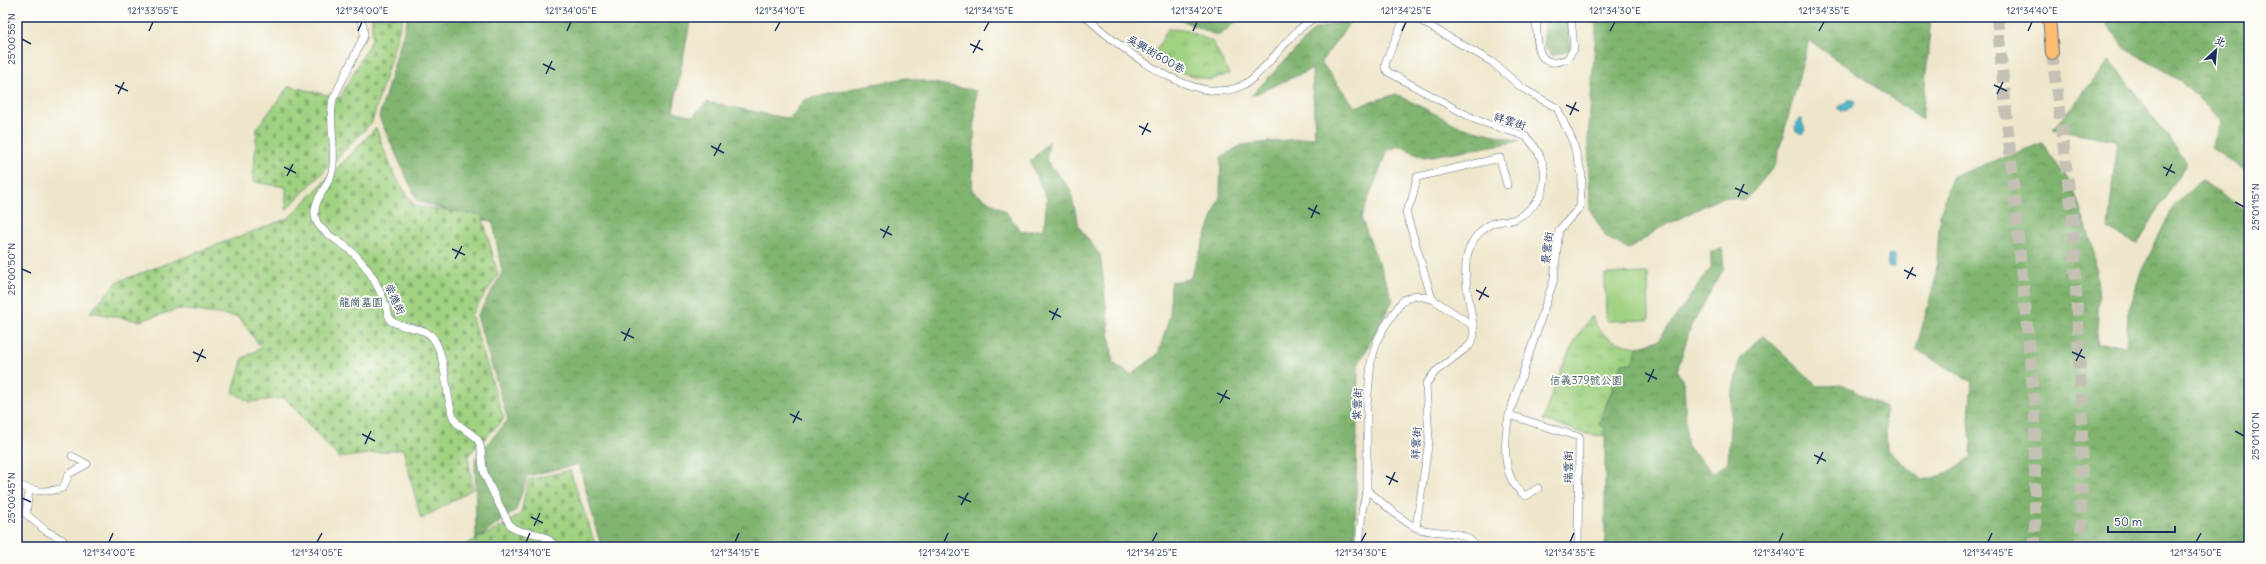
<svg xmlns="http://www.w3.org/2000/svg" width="2266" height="564" font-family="Delius,'LXGW WenKai TC',sans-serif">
<defs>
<pattern id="forest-crowns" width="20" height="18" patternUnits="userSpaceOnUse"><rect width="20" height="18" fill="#80b470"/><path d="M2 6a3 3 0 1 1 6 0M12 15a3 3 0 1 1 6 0" fill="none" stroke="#68935f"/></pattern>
<pattern id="cemetery-stones" width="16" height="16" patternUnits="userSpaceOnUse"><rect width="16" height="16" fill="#a1d282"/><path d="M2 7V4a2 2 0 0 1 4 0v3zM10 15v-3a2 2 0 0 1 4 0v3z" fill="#82ab6e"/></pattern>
<pattern id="park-tufts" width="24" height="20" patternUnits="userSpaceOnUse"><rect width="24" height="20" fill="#a1d282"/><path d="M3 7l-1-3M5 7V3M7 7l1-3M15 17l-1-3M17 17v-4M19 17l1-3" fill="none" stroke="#82ab6e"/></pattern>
<pattern id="water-ripples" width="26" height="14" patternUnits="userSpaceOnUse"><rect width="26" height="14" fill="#4ab5c7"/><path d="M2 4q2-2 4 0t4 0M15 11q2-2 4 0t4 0" fill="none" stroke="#3d94a5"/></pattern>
</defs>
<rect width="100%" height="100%" fill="#fdfcf7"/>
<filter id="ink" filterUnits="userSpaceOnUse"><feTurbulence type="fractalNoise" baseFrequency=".025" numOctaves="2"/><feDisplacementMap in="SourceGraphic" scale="8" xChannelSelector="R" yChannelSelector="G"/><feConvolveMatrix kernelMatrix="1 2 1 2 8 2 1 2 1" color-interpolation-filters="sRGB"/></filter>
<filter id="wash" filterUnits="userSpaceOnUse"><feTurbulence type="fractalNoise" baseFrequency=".012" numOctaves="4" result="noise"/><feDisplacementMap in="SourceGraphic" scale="16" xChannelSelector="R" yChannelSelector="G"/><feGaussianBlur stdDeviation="0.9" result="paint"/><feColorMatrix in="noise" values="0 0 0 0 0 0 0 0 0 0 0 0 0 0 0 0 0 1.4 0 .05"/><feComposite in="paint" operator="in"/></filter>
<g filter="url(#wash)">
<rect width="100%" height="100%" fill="#eee6ca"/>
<!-- grass -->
<path fill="#a1d282" stroke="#5e8070" d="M1648 273 1649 320 1606 321 1605 274Z"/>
<!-- forest -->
<path fill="url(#forest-crowns)" stroke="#4e7267" d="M408 17H691L673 111 693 116 707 102 790 119 804 100 867 85 907 78 976 91 972 191 1005 211 1022 232 1044 229 1047 199 1030 162 1049 141 1046 160 1070 189 1079 227 1100 255 1113 363 1131 375 1158 354 1170 315 1171 282 1190 279 1220 197 1221 157 1242 145 1315 137 1312 69 1251 96 1314 30 1353 18 1321 62 1355 107 1396 94 1461 127 1521 141 1425 157 1399 146 1387 151 1361 218 1393 300 1358 365 1355 547H601L579 464 527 476 516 510 476 540 475 458 508 420 477 316 502 273 493 222 418 202 379 117Z
M1174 17H1242L1218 36Z
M1544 17H1568L1570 50 1552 56 1544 46Z
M1595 17H1931L1922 120 1809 40 1775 165 1746 200 1722 197 1660 228 1629 249 1607 238 1590 210 1588 140 1596 28Z
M2101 17H2249V173L2211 148 2222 121 2179 80 2125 48Z
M2110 60 2187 162 2137 244 2108 229 2117 140 2053 129Z
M2042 143 2072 185 2094 250 2099 297 2096 344 2126 345 2128 312 2141 272 2173 207 2201 180 2249 213V547H1605V427L1599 425 1600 421 1622 363H1633L1637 347 1659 340 1711 267V251L1722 249 1724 268 1691 326 1677 371 1684 383 1687 446 1713 473 1728 462 1732 393 1741 358 1763 335 1818 386 1844 385 1885 408 1887 450 1923 480 1946 474 1972 456 1969 419 1972 382 1916 349 1936 277 1940 214 1952 177Z"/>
<!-- cemetery -->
<path fill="url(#cemetery-stones)" stroke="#5e8070" d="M372 17H403L372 122 286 210V187L253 182 257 128 289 86 340 98 372 39Z
M376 128 394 175 415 206 482 215 498 275 471 315 504 419 468 456 473 489 421 519 403 449 339 458 285 398 250 402 233 392 243 358 261 348 239 317 179 309 140 321 90 312 117 282 289 218Z
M570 470 596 547H461L505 525 521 513 528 480Z"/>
<!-- park -->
<path fill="url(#park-tufts)" stroke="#5e8070" d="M1168 29 1187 30 1213 42 1229 74 1210 80 1183 73 1151 59Z
M1592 316C1599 338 1616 343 1637 347L1633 363H1622L1600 421 1599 425 1605 427 1604 436 1585 434 1543 420C1555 383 1567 347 1592 316Z"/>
<!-- water -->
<path fill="url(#water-ripples)" stroke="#327292" d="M1849 99 1854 100 1855 104 1847 110 1841 111 1838 108Z
M1798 119H1801L1805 130 1802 134 1796 131 1795 127Z
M1892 254 1895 255V267H1888V256Z"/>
</g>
<g filter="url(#ink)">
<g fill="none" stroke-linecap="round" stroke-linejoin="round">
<!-- trunk-tunnel -->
<path stroke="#c4c1b4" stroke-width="12" stroke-dasharray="12 6" stroke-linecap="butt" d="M1997 17 2035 409V547
M2052 53 2073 222 2082 417 2081 547"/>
<defs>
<path id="minor" d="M359 17 363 25 364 36 333 99C328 123 337 148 332 172 328 188 310 202 316 220 321 233 340 241 350 250 371 268 383 294 390 320 403 331 426 324 435 341 446 359 446 397 453 417 457 429 474 431 479 442 483 452 481 462 484 472 485 477 508 523 511 526 521 537 539 526 556 547
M1086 17C1118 46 1202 115 1248 82 1273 63 1289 32 1316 17
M1405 17 1386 61 1385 68 1388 72 1476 120 1525 136C1553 162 1552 200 1515 219 1508 222 1498 220 1491 224 1486 226 1474 237 1472 243 1457 270 1473 307 1474 336L1470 345 1435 372 1426 384 1429 440 1416 527
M1414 17 1492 62 1522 88 1557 108 1573 142 1582 175 1580 207 1559 230 1554 279 1509 415C1504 441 1501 480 1526 496L1538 488
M1536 17C1538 38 1533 73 1567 59L1574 49 1571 17
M1432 299 1406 212 1412 199 1417 177 1500 158 1507 185
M1509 415 1579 437 1578 547
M17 484C33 492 46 493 63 488L69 474 87 464 72 456
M29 490 26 514 46 531 63 540 66 547
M1367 490C1381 501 1401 521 1417 528 1437 536 1463 526 1476 547
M1359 547 1362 511 1367 490V405L1371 362 1377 341 1383 329 1400 304 1405 299 1415 295 1432 299 1474 326"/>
<path id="trunk" d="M2049 17 2052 53"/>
</defs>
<!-- minor casing -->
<use href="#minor" stroke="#656f84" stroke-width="8"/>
<!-- trunk casing -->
<use href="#trunk" stroke="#656f84" stroke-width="14"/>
<!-- minor -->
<use href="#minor" stroke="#fff" stroke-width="7"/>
<!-- trunk -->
<use href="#trunk" stroke="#fcbd6f" stroke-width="12"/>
</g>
</g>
<!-- ticks -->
<path fill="none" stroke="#1b2f5e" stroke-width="1.5" d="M149 31 153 22M358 31 362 22M567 31 571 22M775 31 780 22M984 31 989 22M1193 31 1197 22M1402 31 1406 22M1610 31 1615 22M1819 31 1824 22M2028 31 2032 22M22 39 31 44M970 44 983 50M973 53 980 40M543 64 555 70M546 74 552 61M115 85 128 91M1994 85 2007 91M118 94 124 82M1997 94 2003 82M1566 105 1579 111M1570 115 1576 102M1139 126 1151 132M1142 135 1148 123M711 146 724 153M714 156 721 143M284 167 296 173M2163 167 2175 173M287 176 293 164M2166 176 2172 164M1735 188 1748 194M1738 197 1744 184M2235 202 2244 207M1308 208 1320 214M1311 218 1317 205M880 229 892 235M883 238 889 226M452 249 465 255M455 259 462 246M22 269 31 273M1904 270 1916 276M1907 279 1913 267M1476 290 1489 297M1479 300 1486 287M1049 311 1061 317M1052 320 1058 308M621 332 634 338M624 341 630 328M193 352 206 358M2072 352 2085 358M2076 361 2082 349M197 362 203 349M1645 373 1657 379M1648 382 1654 369M1217 393 1230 399M1220 403 1227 390M790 414 802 420M793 423 799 411M2235 431 2244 436M362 434 375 441M365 444 371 431M1814 455 1826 461M1817 464 1823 452M1386 476 1398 482M1389 485 1395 472M958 496 971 502M22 498 31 502M961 505 968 493M531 517 543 523M534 526 540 513M109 542 113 533M317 542 322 533M526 542 530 533M735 542 739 533M944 542 948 533M1152 542 1157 533M1361 542 1366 533M1570 542 1574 533M1779 542 1783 533M1988 542 1992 533M2196 542 2201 533"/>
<g text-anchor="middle" stroke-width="3.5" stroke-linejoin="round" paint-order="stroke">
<!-- street labels -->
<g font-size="11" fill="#1b2f5e" stroke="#fdfcf7">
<text transform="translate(1156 54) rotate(30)" y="4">吳興街600巷</text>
<text transform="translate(1510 121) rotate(18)" y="4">祥雲街</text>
<text transform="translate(1547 248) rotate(-83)" y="4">景雲街</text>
<text transform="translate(395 299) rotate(65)" y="4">崇德街</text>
<text transform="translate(1357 404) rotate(-87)" y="4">紫雲街</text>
<text transform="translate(1416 443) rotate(-86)" y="4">祥雲街</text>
<text transform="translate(1568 467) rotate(-89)" y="4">瑞雲街</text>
</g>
<!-- park labels -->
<g font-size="11" fill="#436069" stroke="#fdfcf7">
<text x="361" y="306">龍崗墓園</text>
<text x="1586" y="384">信義379號公園</text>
</g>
</g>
<!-- margin -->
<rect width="2266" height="564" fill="none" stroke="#fdfcf7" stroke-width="44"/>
<!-- north arrow -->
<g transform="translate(2216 50) rotate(26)" stroke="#fdfcf7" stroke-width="3" paint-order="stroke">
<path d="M0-3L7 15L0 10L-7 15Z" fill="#1b2f5e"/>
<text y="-6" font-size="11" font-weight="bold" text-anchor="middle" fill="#1b2f5e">北</text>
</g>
<!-- scale -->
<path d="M2108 526v6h67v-6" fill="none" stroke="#1b2f5e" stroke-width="2"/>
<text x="2114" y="526" font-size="12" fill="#1b2f5e" stroke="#fdfcf7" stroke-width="3" paint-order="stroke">50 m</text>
<rect x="22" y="22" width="2222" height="520" fill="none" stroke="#1b2f5e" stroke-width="1.5"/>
<g font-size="10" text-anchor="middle" fill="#1b2f5e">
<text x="153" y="14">121°33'55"E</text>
<text x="362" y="14">121°34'00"E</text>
<text x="571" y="14">121°34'05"E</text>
<text x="780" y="14">121°34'10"E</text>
<text x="989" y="14">121°34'15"E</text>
<text x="1197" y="14">121°34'20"E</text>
<text x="1406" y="14">121°34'25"E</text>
<text x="1615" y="14">121°34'30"E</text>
<text x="1824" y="14">121°34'35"E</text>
<text x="2032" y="14">121°34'40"E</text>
<text transform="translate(11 39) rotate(-90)" y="4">25°00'55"N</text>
<text transform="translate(2255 207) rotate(-90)" y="4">25°01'15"N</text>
<text transform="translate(11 269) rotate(-90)" y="4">25°00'50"N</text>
<text transform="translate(2255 436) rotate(-90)" y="4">25°01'10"N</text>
<text transform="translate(11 498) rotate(-90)" y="4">25°00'45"N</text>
<text x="109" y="556">121°34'00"E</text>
<text x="317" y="556">121°34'05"E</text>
<text x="526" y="556">121°34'10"E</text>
<text x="735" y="556">121°34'15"E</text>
<text x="944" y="556">121°34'20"E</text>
<text x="1152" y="556">121°34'25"E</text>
<text x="1361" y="556">121°34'30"E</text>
<text x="1570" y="556">121°34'35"E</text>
<text x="1779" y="556">121°34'40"E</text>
<text x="1988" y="556">121°34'45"E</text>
<text x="2196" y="556">121°34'50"E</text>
</g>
</svg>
